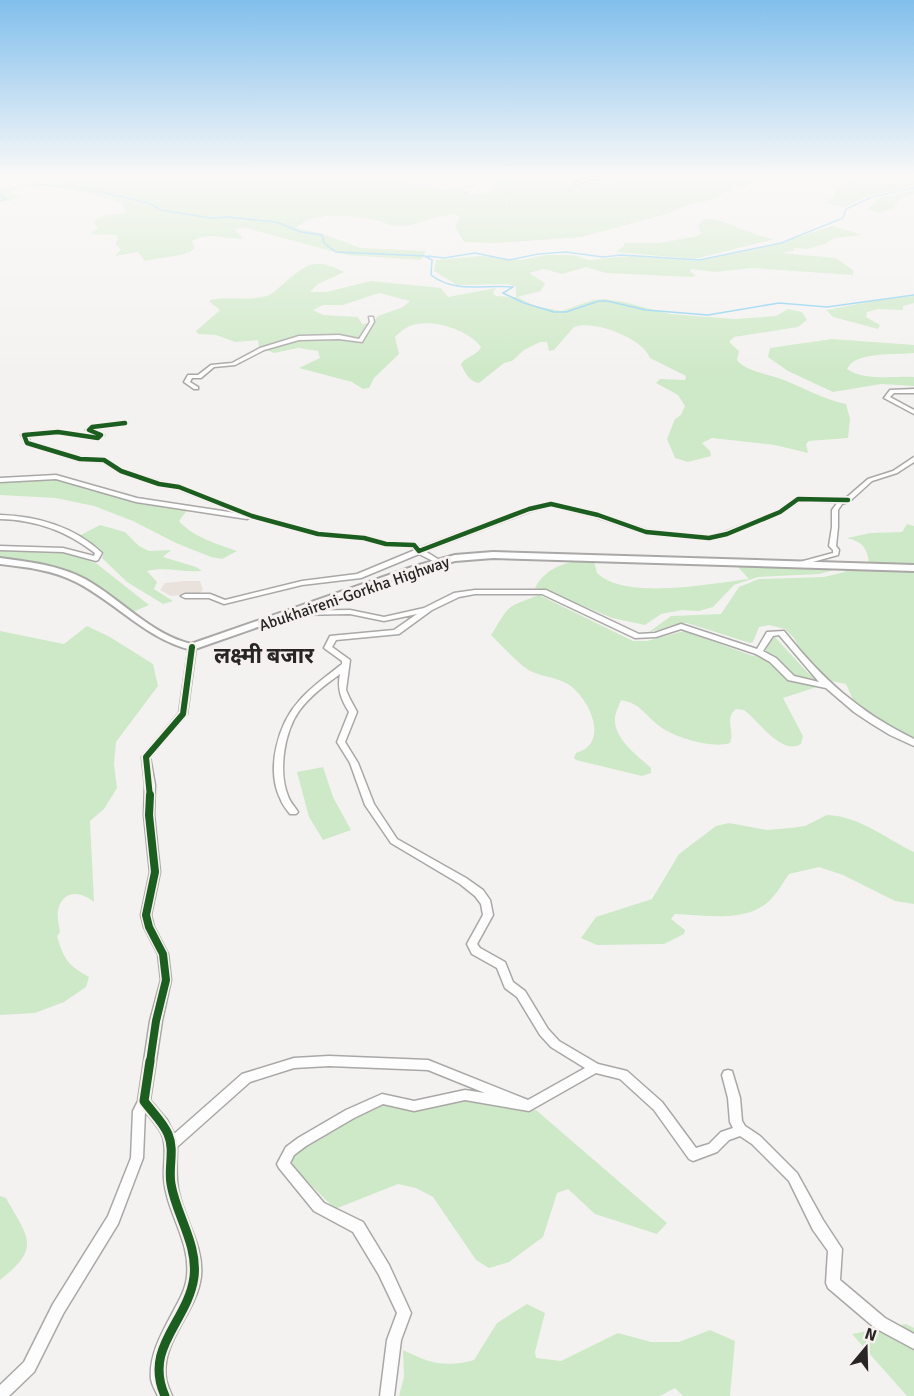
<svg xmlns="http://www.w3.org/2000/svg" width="914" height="1396" font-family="Signika,'Noto Sans Devanagari',sans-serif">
<rect width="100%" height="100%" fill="#f4f2f0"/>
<!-- built -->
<path fill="#e9e2dc" d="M184 581H200L203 590 198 594 171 596 160 590 165 583Z"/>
<!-- green -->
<path fill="#cee9c7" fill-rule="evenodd" d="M71 177H461L417 180 411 184 445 190 483 183 462 189C474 198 485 194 497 187L493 178 502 177H585L594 180 612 177H771L768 181 733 188 712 200 684 206 667 214 581 237 496 243 464 242 455 227 460 217 454 214C437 215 421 224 403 226 388 227 388 223 379 221 355 216 315 210 296 228L323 234 360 248 426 251 421 260 346 255 246 228 234 229 242 237 241 239 211 236 201 237 192 241 195 248C188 257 159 257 145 261L138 252 115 256 121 249 116 245 118 235 90 234 98 228 94 222C103 211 116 217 127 212L121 206 124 204C97 195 35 177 10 192L21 197 11 201H0V189Z
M852 179 884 183 914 181V186L868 196 846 207 825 203 832 198 835 190Z
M914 190V194L897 200 899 203 894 205 895 208 878 213 867 209 881 198Z
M704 219C728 218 750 237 775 239L694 259 616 252 624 246V243H659L698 236 701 233 698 225Z
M832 226 863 235 834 238 825 244 807 249 794 248V251L781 253 836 258 853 270V275L753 268 715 272 691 269 690 271 696 276 691 277 606 273 586 267 562 274 544 269 529 273 545 283 541 291 517 297 535 306 561 311 593 300 604 299 624 302 670 314 735 319 776 316 788 309 802 312 807 320 798 327 734 337 729 342 739 351 737 360C746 372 770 374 784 380 806 389 823 399 846 404L850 419 848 438 809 441 806 444 808 453 775 445 712 438 702 443 710 451 711 456 688 462 675 458 667 439 675 419 681 415 685 406 678 395 656 383 660 379 685 380 686 376 650 358C643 338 593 319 574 327L554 350 549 351 547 342H540L524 350 512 361 504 363 479 383C469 382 464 371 461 364 466 356 477 356 481 347 468 329 426 316 406 328 402 330 398 334 395 337L399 354 374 378 369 388 363 389 352 382 299 368 320 358 318 351 298 348 274 353 259 347 258 340 235 342 216 335 198 334 196 331 220 310 210 302V300C229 296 248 301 267 296 272 294 277 289 282 285 306 265 313 256 344 272L318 284 310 292H326L371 281 441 288 448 297 496 288 493 293 496 296 516 297V287L508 284 457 285 434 271 436 260 481 256 522 260 545 255H573L589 260 629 256 696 261 775 245ZM379 293 410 301 403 307 378 316 372 323 362 324 358 317 323 315 313 310 323 305H343Z
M914 296V303L903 306V310L878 309 867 312 866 317 880 325 878 329 833 317 826 310 879 300Z
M832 339 914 345V353C896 355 855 351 847 369 863 381 895 376 914 377V386L881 384 833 392 788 371 768 357 770 348Z
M56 479 71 482 139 503 188 509 179 521C193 537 217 544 237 551L222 559 211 557 176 543 133 521 94 506 56 498 0 495V480Z
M907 524 914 526V566L869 564C868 548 862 542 847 538L871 533 902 532Z
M100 525 125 532 139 546 149 551 171 550 163 557 196 567 202 571C183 573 166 566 147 571L157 582 154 589 173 601 163 604 127 582 102 558 104 553 79 536Z
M34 549 64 551 97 564 149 605 133 612C84 576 61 566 0 559V550Z
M581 560 594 561 597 573C625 601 713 583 749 579L736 565 835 567 837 569 820 574 758 577 734 585 713 607 699 611 682 610 661 614 645 625 612 618 555 594 535 588C544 570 562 563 581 560Z
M844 568 914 569V738L901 733 853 700 846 684 826 680 801 652 794 638 785 629 769 625 759 627 753 642 750 643 687 623C674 623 662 630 649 632L671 616 721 614 739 587 759 579 824 577 845 572Z
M539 595 633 641H647L684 631 753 656 765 651 774 636 807 672 828 687 820 686 783 698 803 736 801 744C782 756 759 721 744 710L736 709C724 718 735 731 730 743 713 749 677 738 662 728 647 718 641 703 621 700 619 706 615 713 615 719 614 739 638 756 651 768V773L642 776 576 760 574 758 576 753C611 743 589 698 568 684 555 676 536 677 524 667 512 657 502 646 491 635 510 605 504 608 539 595Z
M87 626 110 637 153 664 158 686 116 742 114 764 117 788 104 809 90 821 94 902C82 892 65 889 59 907 56 915 59 924 60 932L57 936C64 960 68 965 89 977L86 987 64 1002 35 1013 0 1015V631L64 644Z
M323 767 333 797 351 830 323 840 309 817 297 772Z
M827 815C860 816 886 839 914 852V904L895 901 843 875 819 867 789 874C784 881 779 890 773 897 750 924 706 915 675 914L671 919 685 930 684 934 664 944 597 945 581 938 596 917 652 899 679 854 716 826 729 823 767 830 790 828 805 826Z
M467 1100 536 1110 667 1223 657 1234 595 1214 568 1189 557 1193 543 1237 509 1262 489 1268 476 1260 433 1197 416 1188 398 1184 335 1209 289 1163 295 1152 351 1117 382 1103 412 1110Z
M0 1196 6 1198C28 1238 42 1247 0 1280Z
M527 1304 545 1313 535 1352 536 1358 561 1361 618 1333 651 1342H679L710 1330 735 1341 730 1396H683L675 1388 660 1396H399L404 1377 403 1350C429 1363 445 1368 474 1360L497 1323Z
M906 1324 914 1328V1396H907L852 1334Z"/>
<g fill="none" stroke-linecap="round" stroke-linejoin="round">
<!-- stream -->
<path stroke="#87d0f2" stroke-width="1.5" d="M36 184 88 189 148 203 161 210 211 218 228 217 276 222 301 232 322 235 324 243 336 252 425 256 432 260 431 275C456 294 484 284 513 287L503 293 524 303 554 312H566L599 301H607L646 310 708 315 779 303 827 307 914 295
M0 190 1 196 6 199 0 201
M428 256 444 258 475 253 509 260 538 254 566 252 603 257 622 255 699 260 781 243 843 218 846 209 872 197 914 188"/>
<defs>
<path id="minor" d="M591 177H611L592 179 576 184 574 183Z
M369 317H373L374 322 362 342 339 339 299 340 264 350 235 365 214 367 201 378H192L190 382 198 387V389H194L184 382 188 375H198L211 365 232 363 260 348 299 336 339 335 359 339 370 322Z
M914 389V393H894L890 397 914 410V414L884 398 890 390Z
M125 421 127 422V424L94 429H93L104 435 98 440 58 434 28 436 30 442 80 457 106 459 123 470 160 482 181 486 254 515 318 532 364 536 386 542 414 543 416 544 420 548 527 508 551 502 600 514 647 530 709 536 725 532 778 511 796 498H846L868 479 893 471 914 457V462L897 473 872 481 850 501 842 504 838 510V527L836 546 839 550 838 555 798 566 794 564 796 563 833 553V550L829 546 832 527V510L838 502 799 501 782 513 729 535 709 540 646 534 596 517 551 506 531 511 425 551 441 561 443 562 441 563H437L419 554 361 578 302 585 224 604 209 598H185L181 596 185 594H210L225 600 302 581 357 574 415 550 412 547 386 546 364 540 318 536 250 517 247 519 136 502 56 479 0 482V478L56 475 137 498 242 514 178 489 157 485 119 472 103 462 80 461 25 444 21 435 24 433 58 430 97 436 86 430 90 426Z
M0 515C37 516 75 527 102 553L98 560 96 561 63 552 0 550V546L63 548 94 556 95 553C66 531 37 520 0 519Z
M475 590H546L639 634 655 633 681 624 757 649 767 632 784 631C822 679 859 712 914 739V746L890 735 872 724 854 712 826 688 788 680 770 662 756 654 681 629 656 637 635 638 542 594H475L459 597 432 610 399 634 336 640 332 647 350 660 346 690 350 699 357 712 345 742 358 763 374 804 397 839 466 878 483 890 490 900 493 915 477 944 480 948 505 962 513 982 525 991 548 1029 559 1041 598 1064 627 1071 662 1102 696 1148 709 1144 721 1132 733 1128 730 1122 728 1098 722 1075 724 1071 728 1070 732 1071 740 1098 742 1121 745 1126 760 1136 797 1173 823 1220 842 1249 840 1280 885 1318 914 1334V1349L875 1328 828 1288 826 1283 828 1251 813 1230 789 1181 752 1144 740 1136 729 1140 717 1152 693 1161 689 1159 654 1110 620 1079 596 1073 529 1111 465 1100 414 1111 383 1104 354 1118 306 1146 294 1155 290 1163 324 1203 363 1222 389 1265 411 1313 401 1340 394 1396H380L387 1340 397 1313 379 1275 353 1232 314 1211 279 1168 277 1164 286 1147 298 1138 346 1110 382 1094 414 1101 465 1090 485 1093 428 1070 329 1066 294 1068 250 1082 177 1147C177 1163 175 1178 179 1193 185 1221 204 1247 201 1276 197 1313 160 1341 166 1379 167 1385 170 1391 172 1396H158C155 1390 152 1385 151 1379 149 1354 163 1331 174 1310 180 1299 186 1288 187 1276 191 1241 166 1212 164 1178 163 1165 167 1150 163 1137 160 1128 151 1119 145 1111L143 1158 118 1224 63 1314 34 1372 9 1396H0V1385L24 1362 53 1304 108 1216 131 1158 133 1111 138 1101 150 1021 161 980 158 954 144 927 141 915 150 872 144 815 145 785 142 757 179 713 189 645H195L196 647 187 714 150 757 155 785 154 815 160 872 151 915 154 927 168 954 171 980 162 1021 150 1100 167 1120 174 1134 242 1074 294 1058 329 1056 428 1060 528 1100 585 1068 551 1047 540 1035 517 997 505 988 497 968 472 954 467 944 483 915 481 904 475 896 460 884 391 843 365 805 350 763 337 742 349 712C341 699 337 689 340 674 325 685 310 696 299 711 284 732 278 772 288 796 290 802 295 807 298 812L296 814H290C286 809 282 804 280 798 266 769 278 724 299 701 311 687 327 676 342 664V661L324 648 330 636 394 630 417 614 384 621 350 614 293 615H290L289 613 290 611 350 610 384 617 424 608 454 593ZM779 635 819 682 794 676 776 658 763 651 773 636Z"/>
<path id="major" d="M493 552 914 565V571L493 558 455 561 418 571 192 650C146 639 117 603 76 582 53 570 26 567 0 564V558C29 562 59 565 85 579 121 599 150 634 191 644L412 567 455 555Z"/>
</defs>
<!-- minor casing -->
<use href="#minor" stroke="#aaa8a7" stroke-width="3"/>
<!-- major casing -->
<use href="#major" stroke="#aaa8a7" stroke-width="4"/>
<!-- minor -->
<use href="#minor" fill="#fdfdfd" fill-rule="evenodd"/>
<!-- major -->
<use href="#major" fill="#fdfdfd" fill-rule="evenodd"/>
<defs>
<path id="cycleway-far3" d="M125 423 92 427 89 430 101 435 98 438 58 432 24 435 27 443 80 459 104 460 121 471 159 484 179 487 252 516 318 534 364 538 386 544 414 545 419 551 529 509 551 504 598 515 646 532 709 538 727 534 780 512 798 499 848 500"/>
<path id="cycleway-far2" d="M150 797 146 757 183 714 192 647"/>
<path id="cycleway-far1" d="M150 795 149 815 155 872 146 915 149 927 163 954 166 980 156 1021 150 1062"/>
<path id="cycleway" d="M150 1061 144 1101C152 1112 163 1122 168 1134 175 1150 168 1168 171 1184 176 1215 198 1244 194 1277 188 1322 143 1347 165 1396"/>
</defs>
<!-- cycleway-far3 casing -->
<use href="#cycleway-far3" stroke="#f6f1ee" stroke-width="8"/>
<!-- cycleway-far2 casing -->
<use href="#cycleway-far2" stroke="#f6f1ee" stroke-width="10"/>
<!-- cycleway-far1 casing -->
<use href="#cycleway-far1" stroke="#f6f1ee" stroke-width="11"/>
<!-- cycleway casing -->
<use href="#cycleway" stroke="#f6f1ee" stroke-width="13"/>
<!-- cycleway-far3 -->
<use href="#cycleway-far3" stroke="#1b5e20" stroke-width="4.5"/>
<!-- cycleway-far2 -->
<use href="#cycleway-far2" stroke="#1b5e20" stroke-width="6"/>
<!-- cycleway-far1 -->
<use href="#cycleway-far1" stroke="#1b5e20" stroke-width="8"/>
<!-- cycleway -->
<use href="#cycleway" stroke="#1b5e20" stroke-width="9"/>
</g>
<!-- sky -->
<linearGradient id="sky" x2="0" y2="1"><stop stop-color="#81bfec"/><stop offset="0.47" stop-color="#faf9f8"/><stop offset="1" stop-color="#faf9f8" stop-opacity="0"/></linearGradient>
<rect width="914" height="373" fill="url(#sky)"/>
<g text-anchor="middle" stroke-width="6" stroke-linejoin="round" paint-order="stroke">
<!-- street labels -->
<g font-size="16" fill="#282625" stroke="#f6f1ee">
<text transform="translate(354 593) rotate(-19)" y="6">Abukhaireni-Gorkha Highway</text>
</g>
<!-- district labels -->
<g font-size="22" font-weight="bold" fill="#282625" stroke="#f6f1ee">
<text x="264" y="663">लक्ष्मी बजार</text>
</g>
</g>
<!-- north arrow -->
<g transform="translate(866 1348) rotate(19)" stroke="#f6f1ee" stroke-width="4.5" paint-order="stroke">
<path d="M0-4.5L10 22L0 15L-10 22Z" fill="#282625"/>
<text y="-9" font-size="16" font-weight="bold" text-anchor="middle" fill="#282625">N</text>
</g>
</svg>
